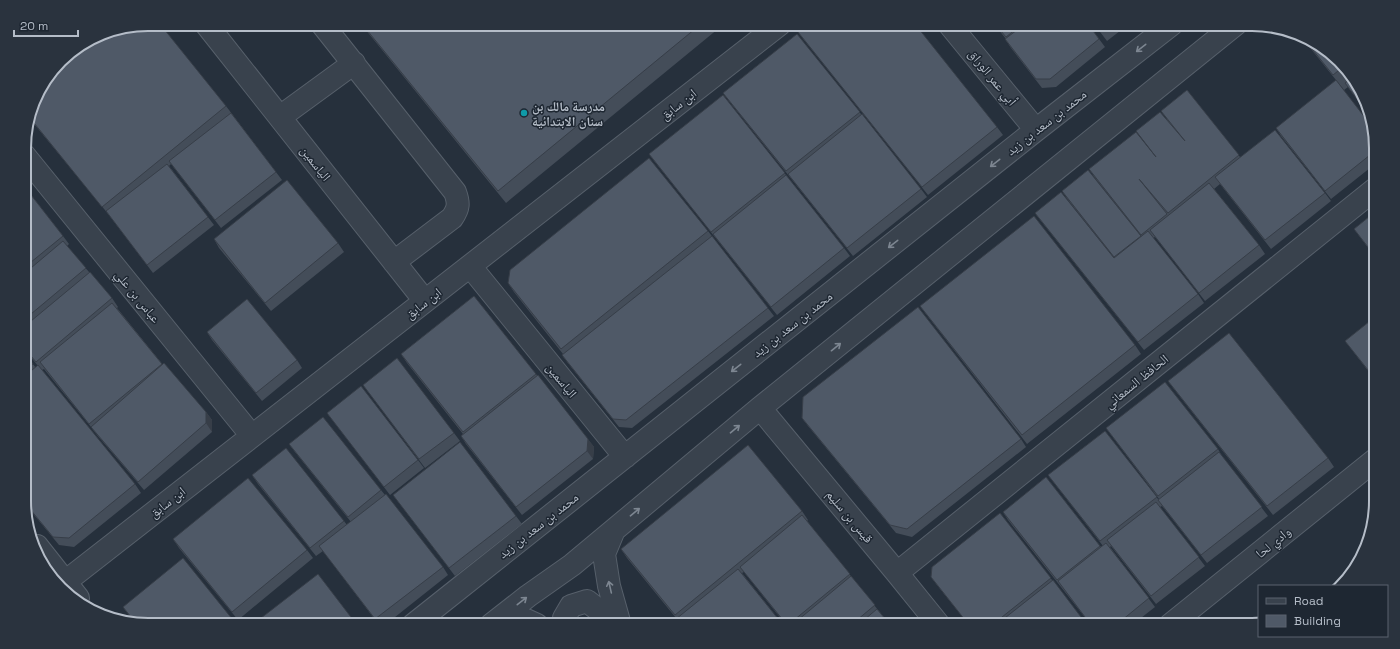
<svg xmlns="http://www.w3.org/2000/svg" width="1400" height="649" font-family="'Space Grotesk','Noto Naskh Arabic',sans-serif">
<rect width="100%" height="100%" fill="#26303c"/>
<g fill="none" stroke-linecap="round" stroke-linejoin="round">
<defs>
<path id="minor" d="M206 24 425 301
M322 24 455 192C459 203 459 208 452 218L394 262
M949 24 1036 130
M280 117 354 63
M24 155 252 436
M470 266 625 457
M760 408 897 573 939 625
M614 530 604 554 609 586 620 625
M37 546 78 598
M897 573 1375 189
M65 582 780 24
M493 624 526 620 537 625
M413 625 1036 130 1172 24
M491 625 528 596 572 565 760 408 1236 24
M566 625 564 618 571 606 587 601 618 625
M1170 625 1376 459"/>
</defs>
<!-- minor casing -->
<use href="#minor" stroke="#57606b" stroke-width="24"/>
<!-- minor -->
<use href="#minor" stroke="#39424d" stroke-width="22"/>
</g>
<!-- wall -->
<path fill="#444d59" d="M361 24H724L506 203Z
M994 24H1088L1105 47 1056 87 1042 88 1011 48 1005 39H1006Z
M1094 24H1129L1107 41Z
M798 32 997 127 1003 135 928 195 804 40Z
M797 34 921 189 927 197 853 256 729 101 723 93Z
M1299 34 1350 73 1367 113 1348 87 1344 90 1307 44Z
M1187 90 1240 157 1325 193 1331 201 1271 249 1220 184 1214 189 1259 245 1265 254 1205 301 1155 237 1153 238 1198 294 1204 303 1144 350 1041 221 1035 213 1114 258 1068 200 1062 191 1088 170 1141 237H1142L1095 178 1089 169 1147 146 1167 119 1161 111Z
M37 93 226 106 282 180 221 228 171 164 169 166 214 225 153 273 109 215 30 119Z
M723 95 786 175 844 248 850 256 777 315 655 162 649 154Z
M1276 128 1375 132V164L1331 199 1281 136Z
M24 186 63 236 69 244 67 246 89 272 112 298 118 307 117 308 163 365 206 412 212 420V432L144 490 97 435 91 427 44 369 42 370 135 484 141 493 74 547 59 545 25 504V354L36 368 38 366 25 350Z
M1375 212V257L1354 229Z
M708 231 774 316 632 428 619 427 568 363 562 355 563 354 514 292 508 283Z
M214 239 338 243 344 252 271 311 219 248Z
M474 296 594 447 593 459 522 515 466 444 461 436 463 434 407 363 401 354Z
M920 306 1135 345 1141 354 1027 444 926 314Z
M1375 317 1376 381 1345 341Z
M207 332 297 360 302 368 262 401 212 340Z
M1168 381 1328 458 1334 467 1273 515 1174 389Z
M363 385 454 433 460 441 425 468Z
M327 413 418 460 424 468 390 495Z
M802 418 1021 439 1026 447 912 537 896 533 808 426Z
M1106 428 1218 449 1223 458 1268 516 1207 563 1162 506 1160 507 1205 566 1156 604 1111 546 1110 547 1155 607 1132 625H1091L1008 520 1003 512 1046 477 1101 547 1103 546 1048 475 1105 431 1158 499H1159Z
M289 444 381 490 443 567 448 575 385 625H379L323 551 316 556 258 484 252 475 344 521 347 525 351 522 295 452Z
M393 495 516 516 522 524 455 576Z
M802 511 808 520 807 521 890 625H786L744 572 742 573 783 625H680L676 619V618L627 558 621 549Z
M1000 513 1087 625H969L937 585 931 577Z
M173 539 307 550 313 558 238 620 179 548Z
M123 607 233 620 237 625H246H148L134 622Z"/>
<!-- shaded-wall -->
<path fill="#373e48" d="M206 412 212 420V432L206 423Z
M588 439 594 447 593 459 587 451Z"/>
<!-- building -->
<path fill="#4f5967" stroke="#373e48" d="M148 24H160L226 106 102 207 30 118 37 93 66 55 101 33Z
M362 24H701L498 191Z
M808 24H915L997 127 922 187 798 32Z
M995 24H1022L1006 37Z
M1025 24H1088L1099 39 1050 79H1036L1005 39Z
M1095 24H1112L1101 32Z
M797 34 860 112 786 171 723 93Z
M1300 34 1343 67 1333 75Z
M1352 78 1366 111 1345 83Z
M1336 80 1373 128 1375 132V151L1325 191 1276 128Z
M1187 90 1239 155 1168 213 1139 179 1167 214 1141 235 1089 169 1136 132 1156 157 1136 131 1160 112 1185 141 1161 111Z
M723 95 785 173 711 232 649 154Z
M231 113 276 172 215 220 169 161Z
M862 114 921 189 847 248 788 174Z
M1275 130 1325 193 1265 240 1215 177Z
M649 158 708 231 561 349 508 283 510 270Z
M167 164 208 217 147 265 106 211Z
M1088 170 1141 236 1114 257 1062 191Z
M786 175 844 248 771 307 713 234Z
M287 180 338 243 265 303 214 239Z
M1209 183 1259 245 1199 293 1150 230Z
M24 186 63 236 25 267Z
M1061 192 1114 258 1148 231 1198 294 1138 342 1035 213Z
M1375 212V256L1354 229Z
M1034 216 1135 345 1022 435 920 306Z
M712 236 768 308 626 420 613 419 562 355Z
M63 241 86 268 25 319V273Z
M90 272 112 298 36 362 25 349V326Z
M474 296 536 374 463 432 401 354Z
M247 299 297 360 256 393 207 332Z
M112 303 162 364 89 424 40 362Z
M918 307 1021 439 907 529 890 525 802 418 803 397Z
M1375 317 1376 380 1345 341Z
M1229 333 1328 458 1267 506 1168 381Z
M25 354 33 364 25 371Z
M397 358 454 433 419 459 363 385Z
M164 363 206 412V423L138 482 91 427Z
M38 365 135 484 69 538 53 537 25 503V376Z
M538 375 588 439 587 451 516 507 461 436Z
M1165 382 1218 449 1158 496 1106 428Z
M361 386 418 460 384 487 327 413Z
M323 417 381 490 348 517 289 444Z
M1105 431 1157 497 1100 541 1048 475Z
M460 442 516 516 449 568 393 495Z
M748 445 802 511 675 615 621 549Z
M286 448 344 521 310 548 252 475Z
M1219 452 1262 507 1201 555 1158 500Z
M1046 477 1100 546 1057 580 1003 512Z
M248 478 307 550 232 612 173 539Z
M386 494 443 567 375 619 319 546Z
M1156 502 1199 557 1151 596 1107 540Z
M1000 513 1051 578 992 625H969L931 577 932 567Z
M802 515 850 574 788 625H787L740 567Z
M1106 543 1149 598 1116 625H1091L1058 581Z
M183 558 233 620 227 625H148L135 622 123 607Z
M738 569 783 625H681L676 619Z
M318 574 357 625H252Z
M851 576 875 605 851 625H792Z
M1053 580 1087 625H996Z
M877 609 890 625H858Z
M243 620 246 625H236Z"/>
<!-- one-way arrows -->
<defs><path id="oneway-shaft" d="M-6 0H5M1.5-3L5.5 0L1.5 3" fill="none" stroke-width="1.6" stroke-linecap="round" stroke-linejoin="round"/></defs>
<g stroke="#7d8691">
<use href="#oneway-shaft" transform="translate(1141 48) rotate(142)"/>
<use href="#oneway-shaft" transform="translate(995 163) rotate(142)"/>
<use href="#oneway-shaft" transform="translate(893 244) rotate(142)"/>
<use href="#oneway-shaft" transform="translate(836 347) rotate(-39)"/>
<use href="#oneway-shaft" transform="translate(736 368) rotate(142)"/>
<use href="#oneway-shaft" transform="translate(735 429) rotate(-40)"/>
<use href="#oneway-shaft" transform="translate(635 512) rotate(-40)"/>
<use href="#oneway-shaft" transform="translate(610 587) rotate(-103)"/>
<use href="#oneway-shaft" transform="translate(522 601) rotate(-38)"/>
</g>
<!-- markers -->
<circle fill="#0f9aa8" stroke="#1e2732" stroke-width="1.5" cx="524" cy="113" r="4"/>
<g text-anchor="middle" stroke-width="3" stroke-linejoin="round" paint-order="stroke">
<!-- street labels -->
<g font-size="13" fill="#b5bdc8" stroke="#1e2732">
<text transform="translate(993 77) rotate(51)" y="5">أبي عمر الوراق</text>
<text transform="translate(678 104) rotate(-38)" y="5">ابن سابق</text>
<text transform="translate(1046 122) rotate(-38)" y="5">محمد بن سعد بن زيد</text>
<text transform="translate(316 163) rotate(52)" y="5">الياسمين</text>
<text transform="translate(138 296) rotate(51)" y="5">عباس بن علي</text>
<text transform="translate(423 303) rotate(-38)" y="5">ابن سابق</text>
<text transform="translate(792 324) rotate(-38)" y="5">محمد بن سعد بن زيد</text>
<text transform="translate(562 380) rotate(51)" y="5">الياسمين</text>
<text transform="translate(1136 381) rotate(-39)" y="5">الحافظ السمعاني</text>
<text transform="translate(167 502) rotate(-38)" y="5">ابن سابق</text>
<text transform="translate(850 516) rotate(50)" y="5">قيس بن سليم</text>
<text transform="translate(538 525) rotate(-38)" y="5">محمد بن سعد بن زيد</text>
<text transform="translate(1273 542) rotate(-39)" y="5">وادي لحا</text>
</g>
<!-- poi labels -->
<g font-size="13" font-weight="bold" fill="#b5bdc8" stroke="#1e2732" text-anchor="start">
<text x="532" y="111">مدرسة مالك بن<tspan x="532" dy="15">سنان الابتدائية</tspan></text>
</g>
</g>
<!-- crop -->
<path d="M0 0H1400V649H0ZM148 31H1252A117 117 0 0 1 1369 148V501A117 117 0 0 1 1252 618H148A117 117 0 0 1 31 501V148A117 117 0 0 1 148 31Z" fill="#2a333e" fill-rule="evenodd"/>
<path fill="none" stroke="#b5bdc8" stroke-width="2" d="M148 31H1252A117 117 0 0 1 1369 148V501A117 117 0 0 1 1252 618H148A117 117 0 0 1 31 501V148A117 117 0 0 1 148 31Z"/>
<!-- legend -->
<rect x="1258" y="585" width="130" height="52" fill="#1e2732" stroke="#5a636e"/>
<rect x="1266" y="598" width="20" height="6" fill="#39424d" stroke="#5a636e"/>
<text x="1294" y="605" font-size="12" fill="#b5bdc8">Road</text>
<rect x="1266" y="615" width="20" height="12" fill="#4f5967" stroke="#5a636e"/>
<text x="1294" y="625" font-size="12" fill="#b5bdc8">Building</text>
<!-- scale -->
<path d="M14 30v6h64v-6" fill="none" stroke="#b5bdc8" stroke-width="2"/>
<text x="20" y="30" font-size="12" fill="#b5bdc8" stroke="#1e2732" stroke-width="3" paint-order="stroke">20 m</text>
</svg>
